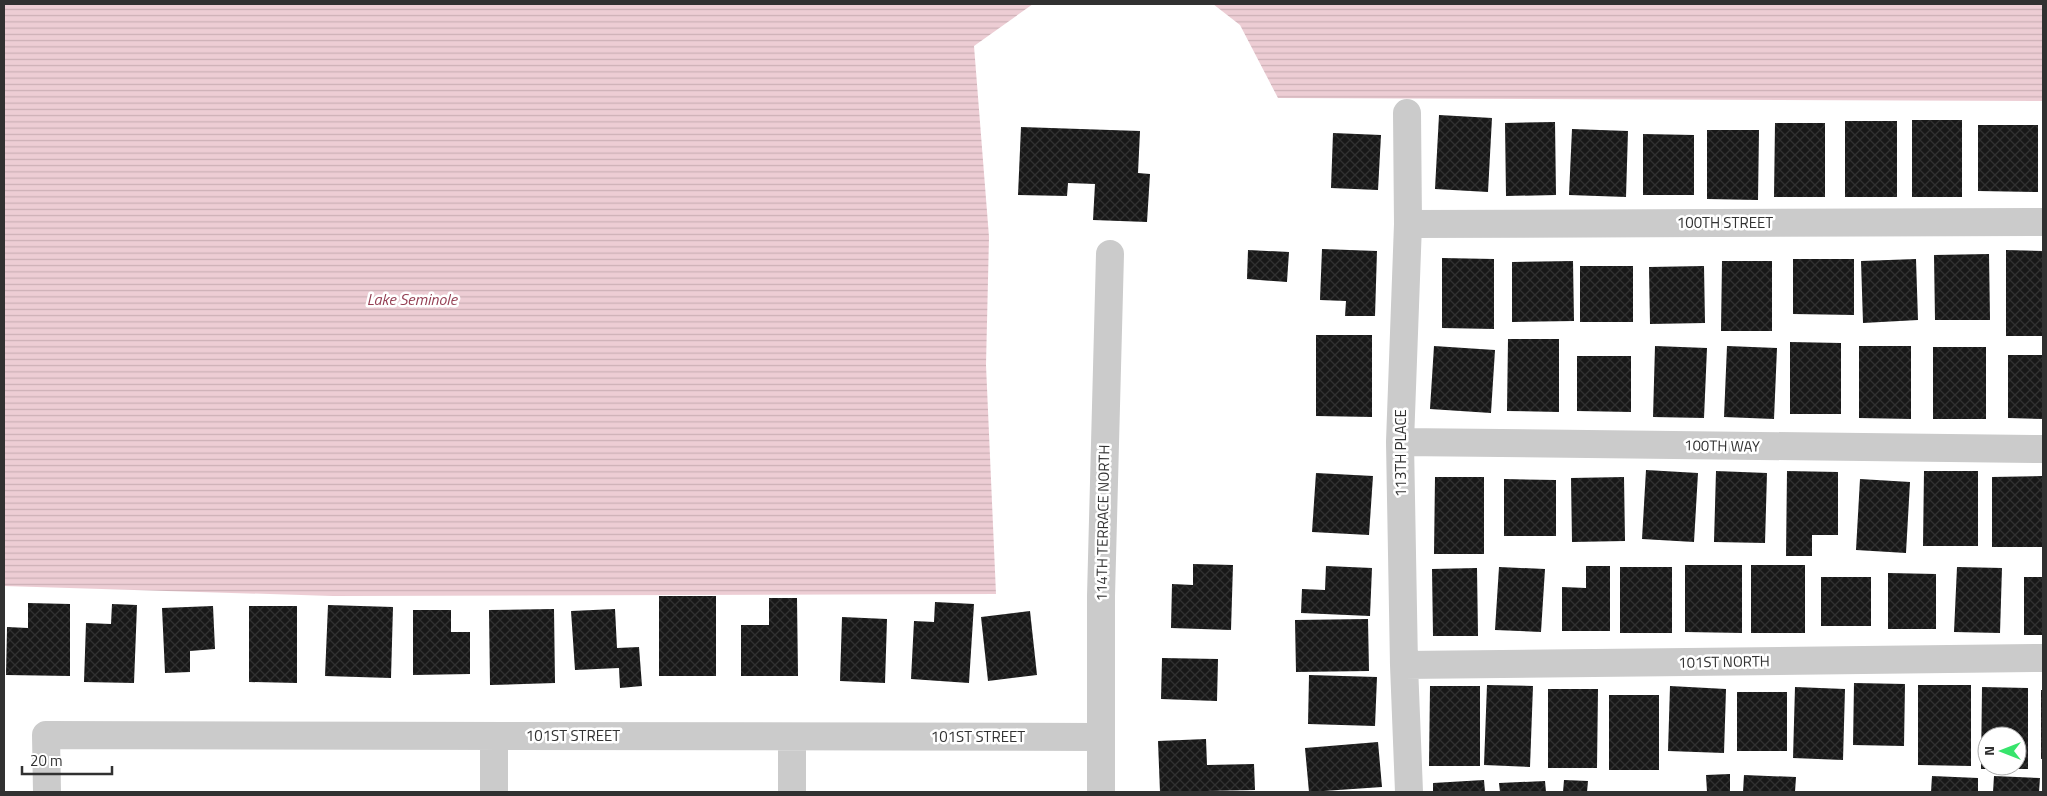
<svg xmlns="http://www.w3.org/2000/svg" width="2047" height="796" font-family="'Titillium Web',sans-serif">
<defs>
<pattern id="water-rules" width="6" height="5" patternUnits="userSpaceOnUse" patternTransform="scale(1.25)"><rect width="6" height="5" fill="#edcdd4"/><path d="M0 2.5h6" fill="none" stroke="#ccb0b6"/></pattern>
<pattern id="building-cross-hatch" width="8" height="8" patternUnits="userSpaceOnUse" patternTransform="scale(1.25)"><rect width="8" height="8" fill="#181818"/><path d="M0 0l8 8M0 8l8-8" fill="none" stroke="#313131"/></pattern>
</defs>
<rect width="100%" height="100%" fill="#fff"/>
<!-- water -->
<path fill="url(#water-rules)" d="M4 4H1033L974 46 989 237 986 365 996 594 333 596 4 586Z
M1213 4H2043V101L1278 98 1240 25Z"/>
<!-- building -->
<path fill="url(#building-cross-hatch)" fill-rule="evenodd" d="M1439 115 1492 118 1488 192 1435 189Z
M1912 120H1962V197H1912Z
M1845 121H1897V197H1845Z
M1555 122 1556 195 1506 196 1505 123Z
M1775 123H1825V197H1774Z
M1978 125H2038V192L1978 191Z
M1021 127 1140 131 1138 173 1150 174 1147 222 1093 220 1095 184 1068 183 1067 196 1018 195Z
M1572 129 1628 131 1626 197 1569 195Z
M1707 130H1759L1758 200 1707 199Z
M1333 133 1381 135 1378 190 1331 188Z
M1643 134 1694 135V195H1643Z
M1322 249 1377 251 1375 316H1345L1346 301 1320 300Z
M1248 250 1289 252 1287 282 1247 279Z
M2006 250 2043 251V336H2006Z
M1989 254 1990 320H1935L1934 255Z
M1442 258 1494 259V329L1442 328Z
M1793 259H1854V315L1793 314Z
M1916 259 1918 320 1863 323 1861 261Z
M1573 261 1574 321 1512 322V262Z
M1722 261H1772V331H1721Z
M1580 266H1633V322H1580Z
M1704 266 1705 323 1650 324 1649 267Z
M1316 335H1372V417L1316 416Z
M1508 339H1559V412L1507 411Z
M1790 342 1841 343V414H1790Z
M1434 346 1495 350 1491 413 1430 409Z
M1655 346 1707 348 1704 418 1653 417Z
M1727 346 1777 348 1774 419 1724 417Z
M1859 346H1911V419L1859 418Z
M1933 347H1986V419H1933Z
M2008 355H2043V419L2008 418Z
M1577 356H1631V412L1577 411Z
M1646 470 1698 473 1694 542 1642 539Z
M1716 471 1767 473 1765 543 1714 542Z
M1787 471 1838 472V535H1812V556H1786Z
M1924 471H1978V546H1923Z
M1316 473 1373 476 1369 535 1312 532Z
M2043 476V547H1992V477Z
M1435 477H1484V554H1434Z
M1624 477 1625 541 1572 542 1571 478Z
M1504 479 1556 480V536H1504Z
M1860 479 1910 482 1906 553 1856 550Z
M1193 564 1233 565 1231 630 1171 628 1172 584 1193 585Z
M1685 565H1742V633L1685 632Z
M1751 565H1805V633H1751Z
M1326 566 1372 568 1370 616 1301 613 1302 589 1325 590Z
M1586 566H1610V631H1562V587L1586 588Z
M1499 567 1545 569 1541 632 1495 630Z
M1620 567H1672V633H1620Z
M1957 567 2002 568 2000 633 1954 632Z
M1477 568 1478 636H1433L1432 569Z
M1888 573 1936 574V629H1888Z
M1821 577H1871V626H1821Z
M2024 577H2043V635H2024Z
M659 596H716V676H659Z
M769 598H797L798 676H741V625H769Z
M935 602 974 604 969 683 911 679 914 621 934 622Z
M28 603 70 604V676L6 675 7 627 28 628Z
M112 604 137 605 134 683 84 682 86 623 111 624Z
M328 605 393 607 391 678 325 676Z
M213 606 215 649 190 651V672L165 673 162 608Z
M249 606H297V683L249 682Z
M554 609 555 683 490 685 489 610Z
M615 609 617 648 639 647 642 686 620 688 619 668 575 670 571 611Z
M413 610H451V632H470V674L413 675Z
M1030 611 1037 675 988 681 981 617Z
M842 617 887 619 885 683 840 681Z
M1368 619 1369 671 1296 672 1295 620Z
M1162 658 1218 659 1217 701 1161 699Z
M1309 675 1377 677 1375 726 1308 724Z
M1854 683 1905 684 1904 746 1853 745Z
M1487 685 1533 686 1530 767 1484 765Z
M1918 685H1971V766L1918 765Z
M1430 686H1480V766H1429Z
M1670 686 1726 689 1724 753 1668 751Z
M1795 687 1845 689 1843 760 1793 758Z
M1982 687 2028 688V769H1981ZM1987 736H2017V766H1987Z
M1548 689H1598L1597 768H1548Z
M2041 690H2043V759H2041Z
M1737 692H1787V751H1737Z
M1609 695H1659V770H1609Z
M1206 739 1207 765 1254 764 1255 790 1160 792 1158 741Z
M1378 742 1382 787 1309 792 1305 748Z
M1730 774V792H1707L1706 775Z
M1744 775 1796 777 1795 792H1743Z
M1932 776 1978 778V792H1931Z
M1994 776 2040 778 2039 792H1993Z
M1484 780 1485 792H1433V783Z
M1564 780 1588 781 1587 792H1563Z
M1545 781 1546 792H1500L1499 783Z"/>
<g fill="none" stroke-linecap="round" stroke-linejoin="round">
<!-- minor -->
<path stroke="#cbcbcb" stroke-width="28" d="M1407 113 1408 224 1400 442 1404 665 1409 792
M1408 224 2043 222
M1400 442 2043 449
M1404 665 2043 658
M47 792 46 735 1101 737
M494 792V736
M792 792V737
M1101 792V596L1110 254"/>
</g>
<g text-anchor="middle" stroke-width="5" stroke-linejoin="round" paint-order="stroke">
<!-- street labels -->
<g font-size="15" fill="#313131" stroke="#fff">
<text x="1725" y="228">100TH STREET</text>
<text transform="translate(1722 446) rotate(1)" y="5">100TH WAY</text>
<text transform="translate(1401 453) rotate(-90)" y="5">113TH PLACE</text>
<text transform="translate(1103 523) rotate(-89)" y="5">114TH TERRACE NORTH</text>
<text transform="translate(1724 662) rotate(-1)" y="5">101ST NORTH</text>
<text x="573" y="741">101ST STREET</text>
<text x="978" y="742">101ST STREET</text>
</g>
<!-- water labels -->
<g font-size="16" font-style="italic" fill="#943f53" stroke="#fff">
<text x="412" y="305">Lake Seminole</text>
</g>
</g>
<!-- border -->
<rect width="2047" height="796" fill="none" stroke="#313131" stroke-width="10"/>
<!-- north arrow -->
<g transform="translate(2002 751) rotate(270)"><circle r="24" fill="#ffffff" stroke="#adadad"/>
<path d="M0-4L9 19L0 12L-9 19Z" fill="#37e46c"/>
<text y="-8" font-size="14" font-weight="bold" text-anchor="middle" fill="#313131">N</text>
</g>
<!-- scale -->
<path d="M22 766v8h90v-8" fill="none" stroke="#313131" stroke-width="2.5"/>
<text x="30" y="766" font-size="15" fill="#313131" stroke="#ffffff" stroke-width="4" paint-order="stroke">20 m</text>
</svg>
